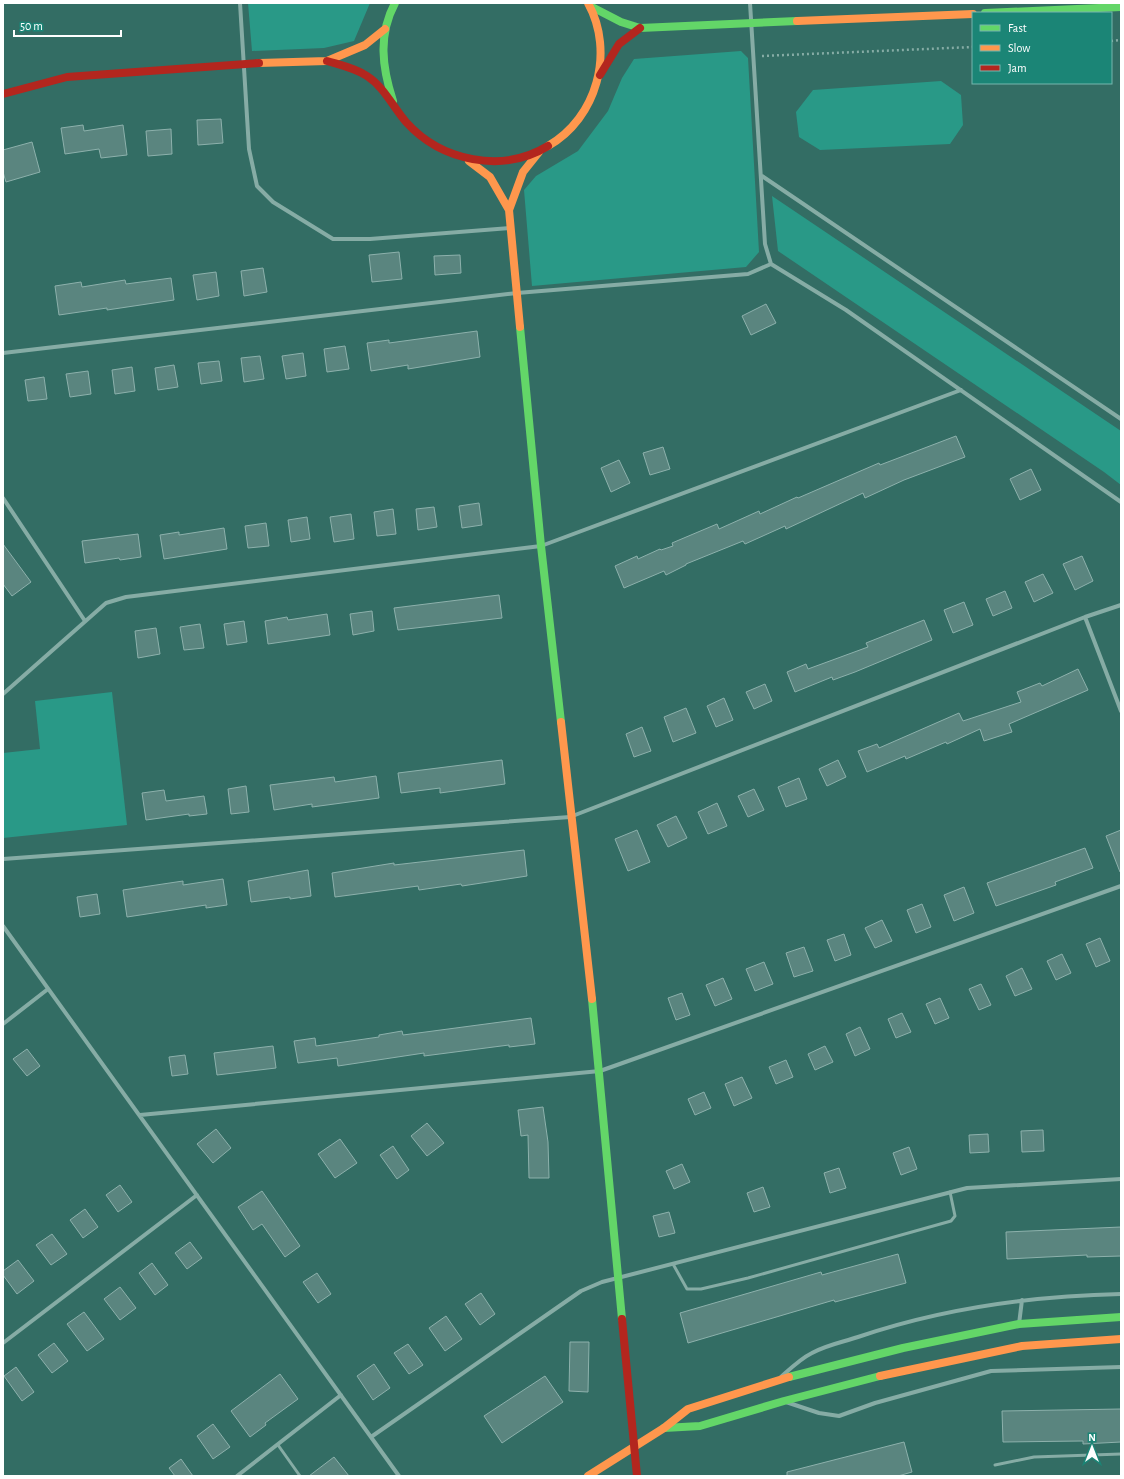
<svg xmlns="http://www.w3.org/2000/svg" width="1124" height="1479" font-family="'Alegreya Sans',sans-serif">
<rect width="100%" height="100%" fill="#336d64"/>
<!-- green -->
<path fill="#299987" d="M248 3H370L354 41 324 48 252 51Z
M741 51 748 58 759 252 746 267 532 286 524 190 536 176 578 151 608 111 622 78 634 59Z
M941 81 961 95 963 125 950 144 820 150 799 137 796 112 813 90Z
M772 196 1121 431V485L1104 472 778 251Z
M112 692 127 825 3 838V753L40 749 35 701Z"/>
<!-- building -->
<path fill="#5a857f" stroke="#8db1ac" d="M221 119 223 143 198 145 197 120Z
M83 125 84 131 123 125 127 155 101 158 99 149 65 154 61 128Z
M171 129 172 154 148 156 146 131Z
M32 142 40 172 6 182 3 172V150Z
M399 252 402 279 372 282 369 255Z
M460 255 461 273 435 275 434 256Z
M263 268 267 292 244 296 241 271Z
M216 272 219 296 197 300 193 275Z
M171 278 174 300 107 310V308L59 315 55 286 81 282 82 287 125 280 126 284Z
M766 304 776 323 751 335 742 316Z
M477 331 480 357 408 369V365L371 371 367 343 389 340V343Z
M345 346 349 369 327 372 324 349Z
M303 353 306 376 286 379 282 356Z
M260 356 264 379 244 382 241 358Z
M219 361 222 381 201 384 198 363Z
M174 365 178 387 158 390 155 368Z
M132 367 135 391 115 394 112 370Z
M88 371 91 394 70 397 66 374Z
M44 377 47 399 28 401 25 380Z
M956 436 965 457 904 480 865 498 863 493 786 529 785 526 745 544 743 541 686 564V565L666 575 664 571 624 588 615 566 637 556 638 559 660 549 661 550 673 546 672 543 717 524 719 529 759 511 760 514 797 497 798 498 879 463 880 465Z
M663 447 670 469 650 475 643 453Z
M619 460 630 483 611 492 601 468Z
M1031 469 1041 490 1020 500 1010 479Z
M479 503 482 525 462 528 459 506Z
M434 507 437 527 418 530 416 509Z
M393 509 396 534 377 536 374 512Z
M351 514 354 539 334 542 330 517Z
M307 517 310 539 291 542 288 520Z
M266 523 269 546 248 548 245 526Z
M224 528 227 549 164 559 160 535 179 532V535Z
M138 534 141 557 120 560 119 558 85 563 82 541Z
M3 544 31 582 12 596 3 584Z
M1082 556 1093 581 1075 590 1063 564Z
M1043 574 1053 593 1034 602 1025 582Z
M1005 591 1012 608 993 616 986 599Z
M499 595 502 618 398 630 394 608Z
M964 602 973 625 953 633 944 610Z
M372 611 374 631 353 635 350 614Z
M327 614 330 635 268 644 265 621 287 617 288 620Z
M924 620 932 640 855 672 833 680 832 677 795 692 787 672 806 664 808 669 868 647 866 643Z
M244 621 247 642 227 645 224 624Z
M200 624 204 648 184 650 180 627Z
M156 628 160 654 138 658 135 631Z
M1078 669 1088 690 1009 724 1012 732 984 741 980 729 947 744 946 742 906 759 905 756 867 772 858 751 877 744 879 748 959 713 963 721 1021 702 1017 692 1040 683 1042 686Z
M765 684 772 701 754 709 746 692Z
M724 698 733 720 716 727 707 706Z
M686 708 696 733 673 742 664 717Z
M642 727 651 751 634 757 626 734Z
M502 760 505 784 440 793V788L401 793 398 773Z
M838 760 846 777 827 786 819 769Z
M376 776 379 798 312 807V804L274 810 270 785 334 777 335 782Z
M799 778 807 799 786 807 778 787Z
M246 786 249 812 231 814 228 789Z
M754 789 764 810 748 817 738 796Z
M164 790 166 801 204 796 207 814 189 816V814L146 820 142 793Z
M717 803 727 826 708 834 698 812Z
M676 816 687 838 668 847 657 825Z
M637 830 650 862 628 871 615 839Z
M1121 830V871L1120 872 1106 836Z
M1085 848 1093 868 1055 882 1056 885 996 906 987 883Z
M524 850 527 876 462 886 461 884 419 890 418 886 335 897 332 873 394 863V865Z
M308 870 311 896 290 899V897L251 902 248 881Z
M223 879 227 905 206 908V905L127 917 123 890 183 881V885Z
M964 887 974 913 954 921 944 895Z
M97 894 100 914 80 917 77 897Z
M922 904 931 927 916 933 907 910Z
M882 920 892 941 875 948 865 928Z
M844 934 851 955 835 961 827 940Z
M1100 938 1110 961 1096 967 1086 944Z
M804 947 813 971 794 977 786 953Z
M1062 954 1071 973 1056 980 1047 961Z
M764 962 773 984 755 991 746 969Z
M1022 968 1032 989 1015 996 1006 976Z
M723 978 732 999 715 1006 706 985Z
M981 984 991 1005 979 1010 969 989Z
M682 993 690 1015 676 1020 668 998Z
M940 998 949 1018 935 1024 926 1004Z
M902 1013 911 1032 896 1038 888 1019Z
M531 1018 535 1044 509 1047V1045L424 1056V1053L338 1066 337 1058 298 1063 294 1041 315 1038 316 1046 379 1037V1035L402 1031 403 1035Z
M860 1027 870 1049 855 1056 846 1034Z
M273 1046 276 1068 217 1075 214 1053Z
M825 1046 833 1062 815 1070 808 1054Z
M27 1049 40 1066 27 1076 13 1059Z
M185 1055 188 1074 172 1076 169 1057Z
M786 1060 793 1077 776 1084 769 1067Z
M742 1077 752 1098 734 1106 725 1084Z
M704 1092 711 1108 695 1115 688 1099Z
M543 1107 548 1142 549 1178H529L528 1135 521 1136 518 1110Z
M427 1123 444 1143 427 1156 411 1136Z
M216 1129 231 1148 213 1163 197 1144Z
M1043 1130 1044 1151 1022 1152 1021 1131Z
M988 1134 989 1152 970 1153 969 1135Z
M340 1139 357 1163 335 1178 318 1154Z
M393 1146 409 1170 397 1179 380 1155Z
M909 1147 917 1169 901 1175 893 1153Z
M682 1164 690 1182 674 1189 666 1171Z
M839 1168 846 1188 830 1193 824 1173Z
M120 1185 132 1202 118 1212 106 1195Z
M763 1187 770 1207 754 1212 747 1193Z
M262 1191 300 1246 285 1257 262 1224 253 1230 238 1207Z
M85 1209 98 1227 83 1238 70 1220Z
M669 1212 675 1233 659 1237 653 1216Z
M1121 1227V1256L1087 1257V1255L1007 1259 1006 1232Z
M52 1234 67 1254 51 1265 36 1245Z
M190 1242 202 1258 187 1269 175 1253Z
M898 1254 906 1283 835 1302 834 1300 688 1343 680 1313 821 1272 822 1275Z
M18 1260 34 1281 17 1294 3 1275V1271Z
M152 1263 168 1285 155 1295 139 1273Z
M317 1273 331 1294 318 1303 303 1282Z
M120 1287 136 1308 120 1320 104 1299Z
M481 1293 495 1314 480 1325 465 1304Z
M84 1312 104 1339 87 1351 67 1324Z
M446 1316 462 1339 445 1351 429 1328Z
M570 1342H589L588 1392 569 1391Z
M54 1343 68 1361 52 1373 38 1355Z
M408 1344 423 1365 409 1374 394 1353Z
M374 1364 390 1388 373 1400 357 1376Z
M16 1367 34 1392 22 1401 4 1376Z
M280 1374 298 1399 265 1423 266 1425 250 1437 231 1411Z
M545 1376 563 1402 502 1443 484 1416Z
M1121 1409V1442L1083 1444V1441L1003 1442 1002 1411Z
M213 1424 230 1447 213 1459 197 1436Z
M904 1442 912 1472 898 1476H787V1472Z
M334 1457 349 1476H309Z
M181 1459 193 1476H175L169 1468Z"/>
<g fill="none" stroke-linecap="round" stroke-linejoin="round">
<!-- path -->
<path stroke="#86aca5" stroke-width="2.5" stroke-dasharray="2 3" stroke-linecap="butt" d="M1111 41 1121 40
M762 56 973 47"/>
<!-- lane -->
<path stroke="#86aca5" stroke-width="3" d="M673 1264 687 1289H701L748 1278 951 1221 955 1216 950 1192
M278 1445 300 1476
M995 1465 1034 1457 1121 1454"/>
<!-- street -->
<path stroke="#86aca5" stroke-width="4" d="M240 3 249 149 257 186 273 202 333 239H370L511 228
M750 3 765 244 771 264 846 310 1121 502
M762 176 1121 419
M3 353 517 293 748 274 771 264
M3 498 85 621
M1085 617 1121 711
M3 694 106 603 126 597 541 546 961 390
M3 859 570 817 1085 617 1121 605
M3 926 399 1476
M3 1024 48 989
M140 1115 600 1071 1121 886
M1019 1324 1022 1300
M3 1343 197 1195
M781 1377C791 1368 800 1359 812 1353 826 1345 843 1342 858 1337 943 1308 1031 1296 1121 1294
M786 1402 819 1413 839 1416 875 1403 991 1371 1121 1367
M371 1437 581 1291 602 1282 967 1188 1121 1179
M237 1476 341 1395"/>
<!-- fast -->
<path stroke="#63d668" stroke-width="8" d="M590 6 621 22 640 28 797 21
M985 13 1121 7
M393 101C382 67 378 35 395 3
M520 327 541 546 561 722
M592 999 622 1319
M789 1377 903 1348 1019 1324 1121 1317
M664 1428 700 1426 784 1401 880 1376"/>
<!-- slow -->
<path stroke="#ff974d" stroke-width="8" d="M797 21 973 14
M259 63 327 61 365 45 385 29
M548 146C597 118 615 52 588 3
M469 161 490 177 509 210
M520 327 509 210 523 172 539 152
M561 722 592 999
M880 1376 1022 1346 1121 1339
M588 1476 664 1428 688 1409 789 1377"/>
<!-- jam -->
<path stroke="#b3261e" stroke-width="8" d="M327 61C340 65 355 68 367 76 384 87 393 107 406 122 441 161 502 174 548 146
M600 75 619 44 640 28
M3 94 67 77 259 63
M622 1319 637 1476"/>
</g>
<!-- border -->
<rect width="1124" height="1479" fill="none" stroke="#ffffff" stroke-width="8"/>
<!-- legend -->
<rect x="972" y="12" width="140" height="72" fill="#1b8576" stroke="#76b6ad"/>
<rect x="980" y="25" width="20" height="6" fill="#63d668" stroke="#76b6ad"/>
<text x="1008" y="32" font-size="12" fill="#ffffff">Fast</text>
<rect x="980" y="45" width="20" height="6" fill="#ff974d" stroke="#76b6ad"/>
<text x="1008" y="52" font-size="12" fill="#ffffff">Slow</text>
<rect x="980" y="65" width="20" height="6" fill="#b3261e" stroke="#76b6ad"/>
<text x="1008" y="72" font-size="12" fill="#ffffff">Jam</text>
<!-- north arrow -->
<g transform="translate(1092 1447)" stroke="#1b8576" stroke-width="3" paint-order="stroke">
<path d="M0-3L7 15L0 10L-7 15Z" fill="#ffffff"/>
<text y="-6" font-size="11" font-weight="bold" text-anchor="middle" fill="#ffffff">N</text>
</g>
<!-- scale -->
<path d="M14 30v6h107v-6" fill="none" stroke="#ffffff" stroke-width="2"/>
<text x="20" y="30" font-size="12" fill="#ffffff" stroke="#1b8576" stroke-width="3" paint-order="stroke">50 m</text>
</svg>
